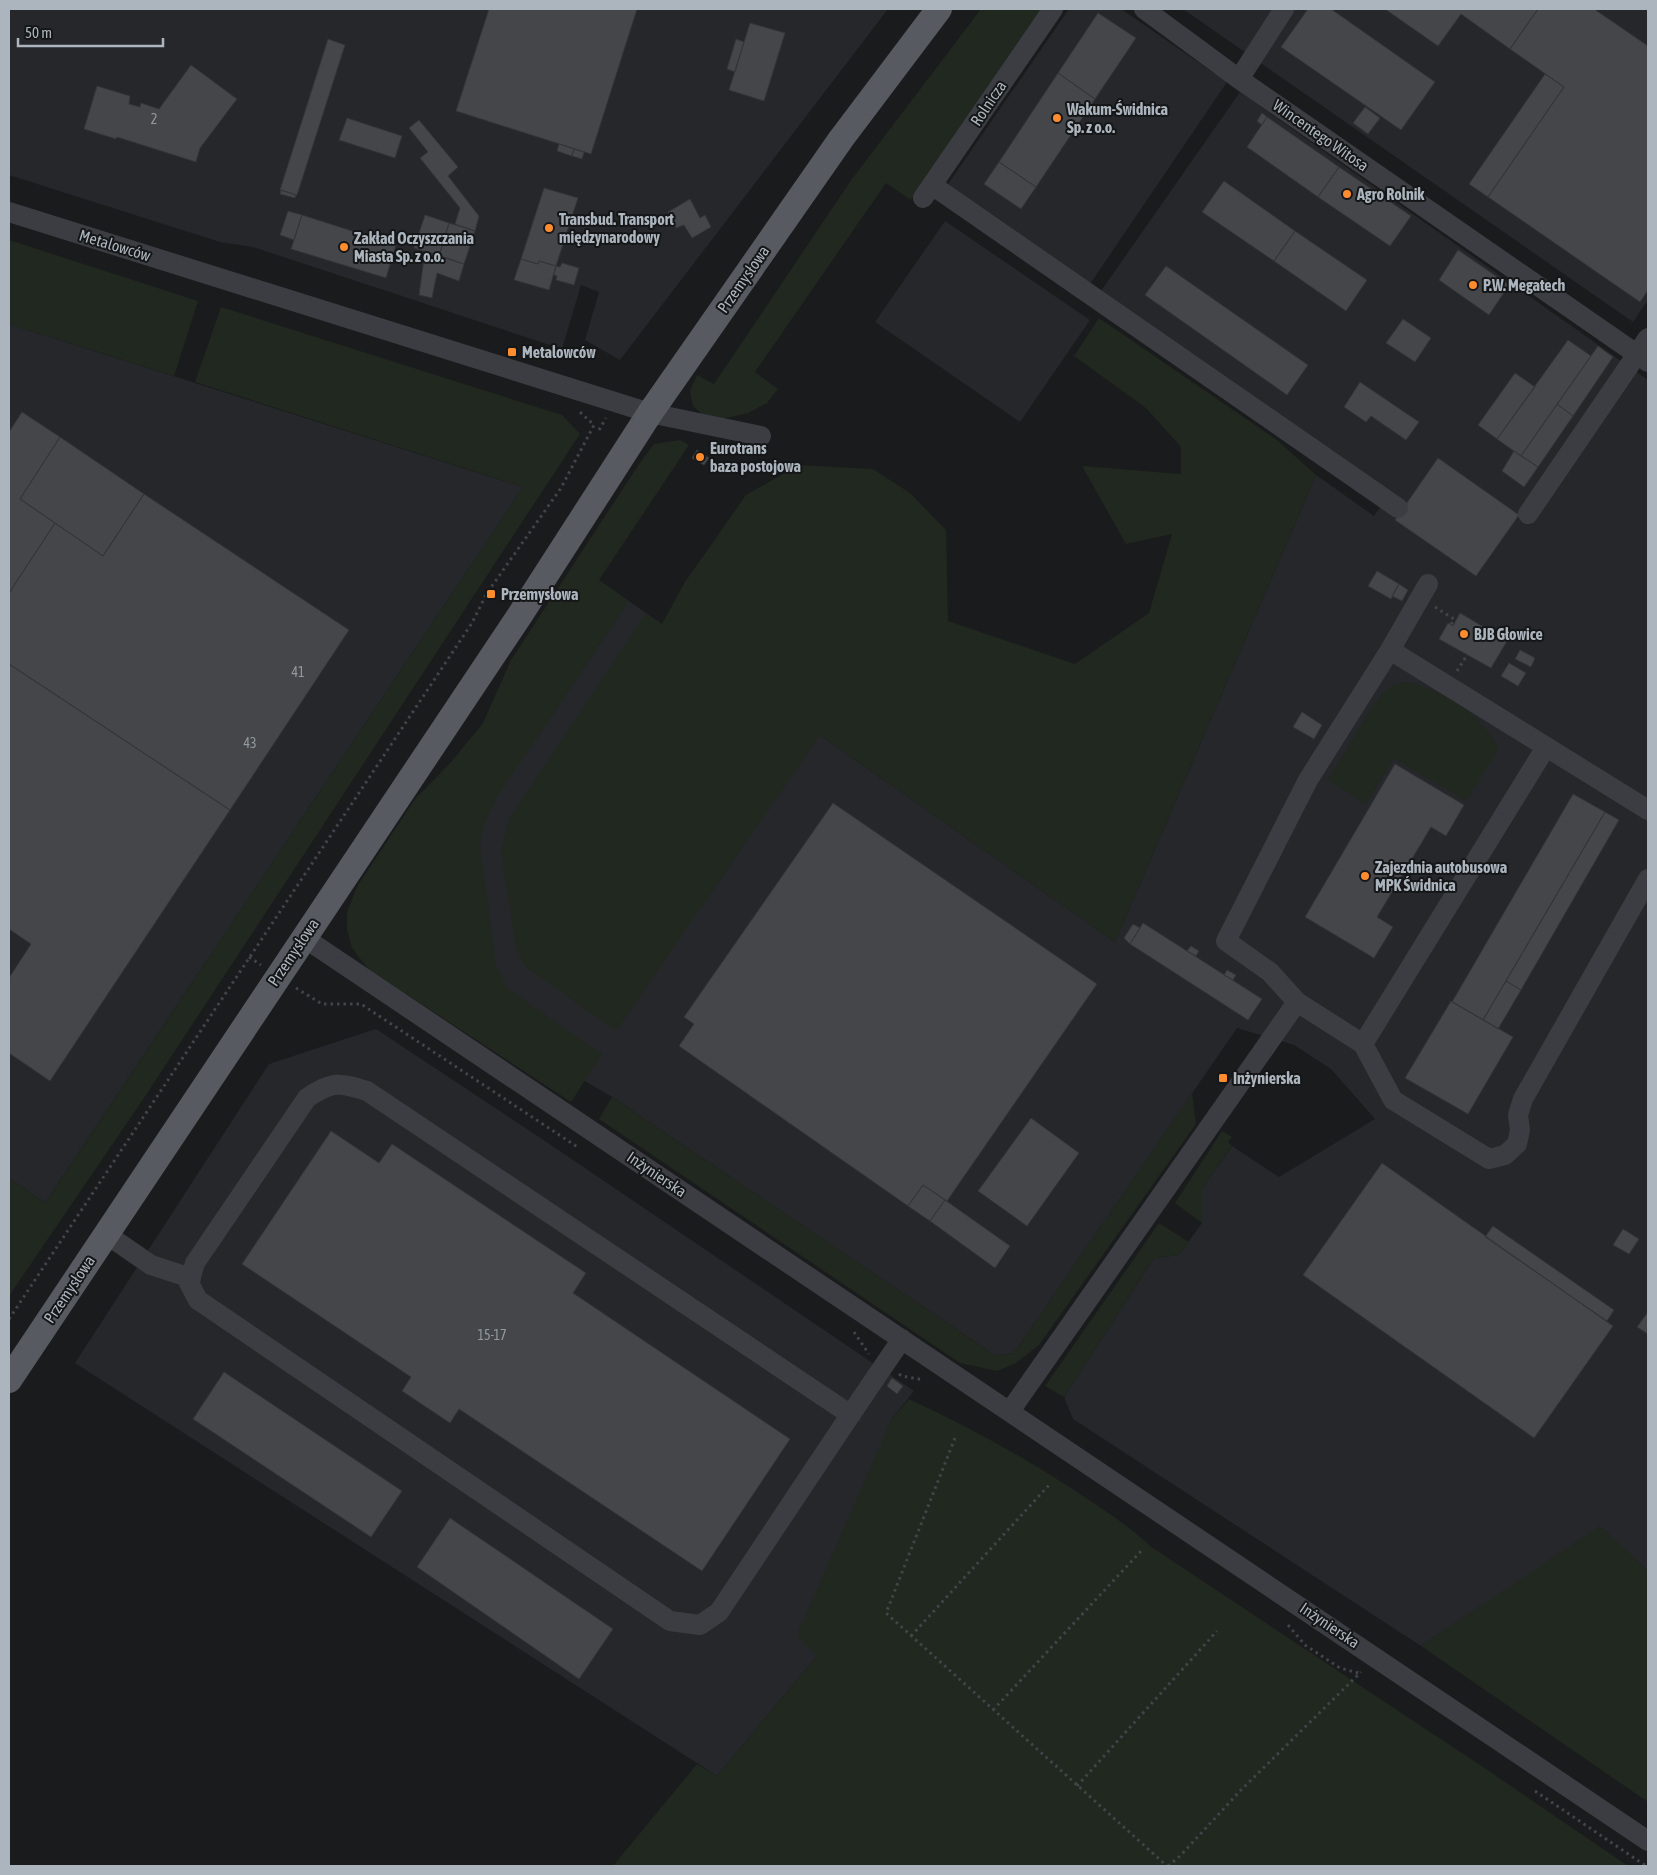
<svg xmlns="http://www.w3.org/2000/svg" width="1657" height="1875" font-family="'Asap Condensed',sans-serif">
<rect width="100%" height="100%" fill="#1a1b1d"/>
<!-- built -->
<path fill="#26272a" d="M9 9H888L620 360 585 340 599 292 581 285 562 349 253 247 220 242 9 175Z
M1069 9H1121L1227 82 1090 284 948 184Z
M1183 9H1648V300L1633 322Z
M1240 92 1648 380V1571L1600 1527 1421 1646 1073 1419 1064 1397 1154 1258 1179 1255 1202 1223V1189L1232 1146 1279 1177 1375 1119 1331 1069 1294 1045 1237 1028 1014 1353 996 1356 612 1097 585 1081 402 875 599 580 1115 942 1316 475 1374 516 1390 493 1101 291Z
M945 221 1090 320 1020 422 875 322Z
M9 324 523 487 45 1203 9 1178Z
M376 1029 545 1141 914 1391 892 1419 817 1656 717 1776 75 1363 269 1064Z"/>
<!-- green -->
<path fill="#20281f" d="M981 9H1042L911 200 886 183 755 372 778 389 767 403 748 413 722 419 703 415 693 406 690 391 697 375 714 384 852 179Z
M9 240 198 301 174 376 9 324Z
M221 307 562 415 580 434 144 1098 9 1296V1178L45 1203 523 487 195 382Z
M1099 318 1277 440 1316 475 1115 942 820 735 616 1031 525 966 516 947 501 850 510 817 646 613 662 624 685 582 746 495 799 465 873 469 910 493 946 530 948 621 1075 664 1149 613 1172 534 1126 544 1082 466 1181 474V447L1146 408 1074 356Z
M680 440 689 445 599 580 629 601 499 794 483 826 480 847 496 965 508 989 602 1054 571 1102 368 969 352 948 347 930V912L358 885 415 799 451 762 483 723 511 660 639 464 654 444Z
M1406 682C1443 689 1482 715 1499 749L1466 801 1394 758 1366 804 1328 780 1373 706 1383 693 1394 685Z
M1192 1093 1196 1124 1039 1345 1016 1363 997 1371 960 1363 599 1119 612 1097 996 1356 1014 1353Z
M1222 1131 1232 1137 1228 1142 1232 1146 1202 1189V1223L1175 1203Z
M1159 1223 1189 1242 1179 1255 1154 1258 1064 1397 1045 1386Z
M909 1399C971 1428 1032 1461 1089 1500 1111 1515 1132 1528 1150 1546L1489 1771 1628 1866H613L697 1764 717 1776 817 1656 797 1635 892 1419Z
M1600 1526 1648 1571V1802L1421 1646Z"/>
<!-- building -->
<path fill="#44464a" stroke="#343539" d="M489 9H637L591 154 456 111Z
M1308 9H1331L1435 82 1401 130 1281 47Z
M1385 9H1538L1510 49 1461 14 1438 46Z
M1538 9H1594L1648 46V290L1640 302 1488 197 1564 87 1510 49Z
M1098 13 1136 38 1095 99 1058 73Z
M750 23 785 33 764 101 729 90Z
M328 39 345 45 297 195 280 190Z
M736 39 744 42 735 72 727 69Z
M191 65 237 99 200 148 196 162 117 137 116 139 84 129 97 86 130 96 129 104 140 107 141 103 159 109Z
M1058 73 1095 99 1036 187 999 162Z
M1545 74 1564 87 1488 197 1469 184Z
M1365 107 1380 118 1368 134 1353 123Z
M1262 113 1267 117 1262 125 1257 121Z
M1267 117 1339 167 1318 197 1247 147Z
M347 118 402 136 395 158 339 140Z
M419 120 458 167 448 176 479 216 475 231 455 224 460 208 420 158 428 152 409 128Z
M559 144 574 149 572 156 557 151Z
M574 149 584 152 582 159 572 156Z
M999 162 1036 187 1021 209 984 184Z
M1339 167 1411 216 1390 246 1318 197Z
M1224 181 1295 231 1274 261 1202 212Z
M544 188 578 198 556 266 539 261 538 264 521 259Z
M281 190 296 195 295 198 280 194Z
M690 199 700 218 705 215 711 227 692 238 684 225 676 228 668 212Z
M288 211 302 215 294 240 280 235Z
M302 215 396 245 386 278 291 249Z
M425 215 449 223 439 256 414 248Z
M449 223 475 231 464 264 439 256Z
M1295 231 1367 280 1346 311 1274 261Z
M1458 250 1509 285 1489 315 1439 280Z
M425 251 464 264 459 281 437 273 432 298 419 295Z
M521 259 538 264 539 261 556 266 549 290 514 280Z
M562 263 579 268 574 285 556 280 557 276 554 275 556 266 560 267Z
M1166 266 1308 365 1287 395 1145 295Z
M1403 319 1431 338 1415 362 1386 343Z
M1568 340 1591 356 1521 456 1497 439Z
M1598 346 1613 357 1573 416 1557 404Z
M1515 373 1535 387 1497 439 1478 425Z
M1360 382 1419 422 1406 440 1371 416 1366 422 1344 407Z
M1557 404 1573 416 1538 467 1521 456Z
M22 412 60 437 20 499 55 523 9 593V432Z
M60 437 144 494 103 556 20 499Z
M697 450 709 458 704 465 692 458Z
M1514 451 1538 467 1524 487 1502 471Z
M1438 458 1519 515 1476 576 1395 520Z
M144 494 349 630 230 810 9 664V593L55 523 103 556Z
M1377 571 1399 584 1391 599 1368 586Z
M1399 584 1408 590 1402 601 1392 596Z
M1460 613 1507 641 1491 668 1439 639 1448 623 1453 626Z
M1520 650 1535 658 1531 667 1515 659Z
M1509 663 1526 673 1518 686 1501 676Z
M9 664 230 810 50 1081 9 1053V978L31 944 9 929Z
M1302 712 1322 725 1314 739 1293 727Z
M1395 764 1464 805 1446 836 1431 827 1377 917 1393 927 1374 958 1305 917Z
M1573 794 1605 812 1483 1020 1452 1002Z
M833 803 1097 984 947 1201 923 1185 908 1206 679 1046 694 1024 684 1017Z
M1605 812 1619 820 1521 990 1506 981Z
M1143 923 1262 999 1248 1020 1130 944Z
M1133 924 1140 928 1130 944 1124 938Z
M1191 946 1199 951 1196 956 1187 951Z
M1227 970 1236 975 1233 980 1224 975Z
M1506 981 1521 990 1498 1029 1483 1020Z
M1451 1001 1513 1037 1468 1114 1405 1078Z
M1031 1118 1079 1153 1027 1226 978 1191Z
M331 1131 379 1163 392 1144 586 1273 573 1293 790 1439 702 1571 459 1409 450 1423 402 1391 411 1377 242 1264Z
M1382 1163 1613 1326 1534 1438 1303 1275Z
M923 1185 945 1200 930 1221 908 1206Z
M945 1200 1010 1246 995 1268 930 1221Z
M1493 1226 1614 1310 1607 1321 1485 1237Z
M1623 1229 1639 1239 1629 1254 1613 1245Z
M1648 1312V1334L1637 1327Z
M224 1372 402 1491 371 1537 193 1419Z
M892 1378 903 1386 897 1394 887 1386Z
M450 1518 613 1629 579 1679 417 1567Z"/>
<g fill="none" stroke-linecap="round" stroke-linejoin="round">
<!-- path -->
<path stroke="#414549" stroke-width="3" stroke-dasharray="2.5 4" stroke-linecap="butt" d="M599 430 606 418
M1435 607 1454 619 1451 625
M1457 671 1467 655
M249 957 261 965
M296 988 322 1004H361L579 1148
M9 1319 472 623 487 593 561 488 594 425 580 412
M854 1332 869 1354
M899 1374 902 1376 924 1380
M955 1438 886 1613 1167 1866
M1288 1625 1305 1645 1340 1668 1362 1674
M911 1636 1049 1485
M993 1710 1142 1550
M1077 1786 1217 1631
M1535 1791 1646 1866
M1168 1866 1180 1856 1241 1790 1361 1672"/>
<!-- minor -->
<path stroke="#3b3d42" stroke-width="20" d="M1144 9 1239 79 1648 362
M1239 79 1284 9
M932 185 1398 508
M923 198 1053 9
M9 212 650 413 761 436
M1528 514 1648 338
M1390 650 1428 584
M303 937 1648 1841
M1297 1002 1270 972 1226 941 1308 780 1390 650 1648 810
M1363 1044 1393 1100 1489 1159 1505 1155 1517 1144 1520 1130 1518 1115 1523 1099 1648 879
M106 1234 151 1265 191 1278
M1010 1411 1297 1002 1363 1044 1546 747
M851 1415 367 1091C339 1082 332 1081 307 1098L195 1263 189 1283 198 1300 670 1621 700 1625 719 1612C780 1521 840 1429 902 1339"/>
<!-- major -->
<path stroke="#575b61" stroke-width="26" d="M9 1380 520 615 650 413 841 139 939 9"/>
</g>
<!-- markers -->
<g fill="#ff8d30" stroke="#151618" stroke-width="2">
<circle cx="1057" cy="118" r="5"/>
<circle cx="1347" cy="194" r="5"/>
<circle cx="549" cy="228" r="5"/>
<circle cx="344" cy="247" r="5"/>
<circle cx="1473" cy="285" r="5"/>
<rect x="507" y="347" width="10" height="10" rx="2.5"/>
<circle cx="700" cy="457" r="5"/>
<rect x="486" y="589" width="10" height="10" rx="2.5"/>
<circle cx="1464" cy="634" r="5"/>
<circle cx="1365" cy="876" r="5"/>
<rect x="1218" y="1073" width="10" height="10" rx="2.5"/>
</g>
<g text-anchor="middle" stroke-width="4" stroke-linejoin="round" paint-order="stroke">
<!-- number labels -->
<g font-size="14" fill="#9299a0">
<text x="154" y="124">2</text>
<text x="298" y="677">41</text>
<text x="250" y="748">43</text>
<text x="492" y="1340">15-17</text>
</g>
<!-- street labels -->
<g font-size="16" fill="#acb5bd" stroke="#151618">
<text transform="translate(988 103) rotate(-56)" y="6">Rolnicza</text>
<text transform="translate(1321 135) rotate(35)" y="6">Wincentego Witosa</text>
<text transform="translate(115 245) rotate(17)" y="6">Metalowców</text>
<text transform="translate(743 279) rotate(-55)" y="6">Przemysłowa</text>
<text transform="translate(293 952) rotate(-56)" y="6">Przemysłowa</text>
<text transform="translate(657 1174) rotate(34)" y="6">Inżynierska</text>
<text transform="translate(69 1289) rotate(-56)" y="6">Przemysłowa</text>
<text transform="translate(1330 1625) rotate(34)" y="6">Inżynierska</text>
</g>
<!-- poi labels -->
<g font-size="16" font-weight="bold" fill="#acb5bd" stroke="#151618" text-anchor="start">
<text x="1067" y="115">Wakum-Świdnica<tspan x="1067" dy="18">Sp. z o.o.</tspan></text>
<text x="1357" y="200">Agro Rolnik</text>
<text x="559" y="225">Transbud. Transport<tspan x="559" dy="18">międzynarodowy</tspan></text>
<text x="354" y="244">Zakład Oczyszczania<tspan x="354" dy="18">Miasta Sp. z o.o.</tspan></text>
<text x="1483" y="291">P.W. Megatech</text>
<text x="522" y="358">Metalowców</text>
<text x="710" y="454">Eurotrans<tspan x="710" dy="18">baza postojowa</tspan></text>
<text x="501" y="600">Przemysłowa</text>
<text x="1474" y="640">BJB Głowice</text>
<text x="1375" y="873">Zajezdnia autobusowa<tspan x="1375" dy="18">MPK Świdnica</tspan></text>
<text x="1233" y="1084">Inżynierska</text>
</g>
</g>
<!-- border -->
<rect width="1657" height="1875" fill="none" stroke="#acb5bd" stroke-width="20"/>
<!-- scale -->
<path d="M18 38v8h145v-8" fill="none" stroke="#acb5bd" stroke-width="2.5"/>
<text x="25" y="38" font-size="15" fill="#acb5bd" stroke="#151618" stroke-width="4" paint-order="stroke">50 m</text>
</svg>
